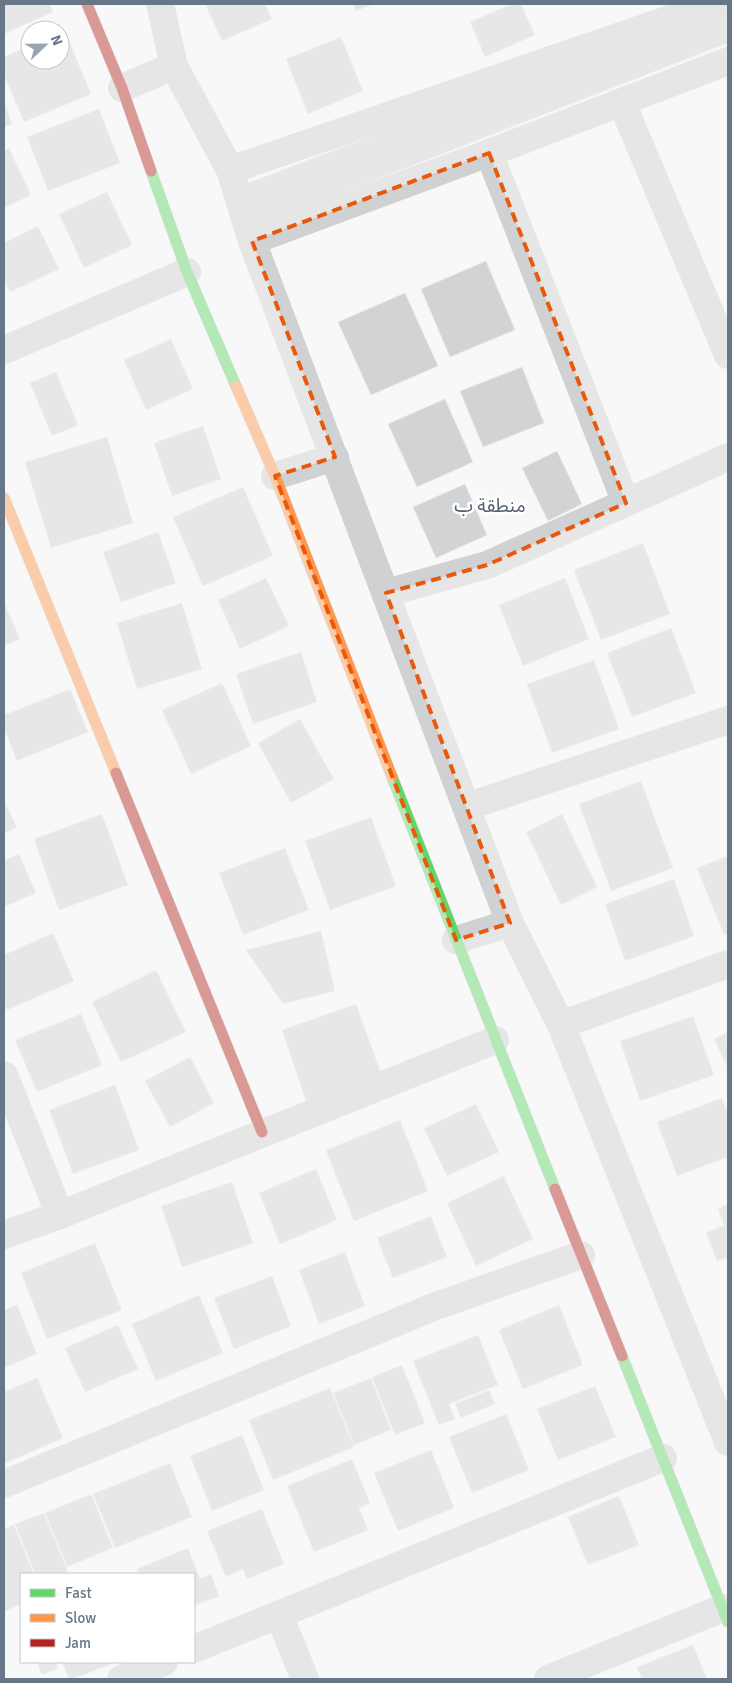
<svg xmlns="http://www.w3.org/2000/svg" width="732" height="1683" font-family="Signika,'Noto Sans Arabic',sans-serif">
<rect width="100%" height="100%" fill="#f8f8f8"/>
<!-- building -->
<path fill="#d2d3d4" stroke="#e8e8e8" d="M4 4H49L53 12 4 34Z
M205 4H265L272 19 222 41Z
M353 4H374L356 11Z
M512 4H521L535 35 485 57 470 22Z
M719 4H728V43L262 224 240 186Z
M65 31 91 94 24 122 4 75V57L30 45V60H60V33Z
M341 37 363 91 308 114 286 59Z
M4 102 12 124 4 127Z
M99 109 120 163 48 191 27 137Z
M9 148 31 195 4 208V151Z
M107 192 132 245 84 268 59 214Z
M38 226 59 269 10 292 4 279V243Z
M486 261 515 330 450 357 421 289Z
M405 293 438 366 371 395 338 322Z
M171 339 193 389 146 410 124 360Z
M522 367 544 423 483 447 460 391Z
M56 372 78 425 52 436 30 383Z
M445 399 473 462 417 487 388 424Z
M203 426 221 479 172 496 154 443Z
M107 437 133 523 51 548 25 462Z
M557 451 582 504 548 521 522 468Z
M465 484 487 535 436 558 413 507Z
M243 487 273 556 203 586 173 517Z
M158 532 176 583 121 602 103 552Z
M643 543 670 614 601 640 574 570Z
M266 578 289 626 240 649 218 600Z
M565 578 589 639 523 666 499 605Z
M4 602 20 639 4 646Z
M182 603 202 669 137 689 117 623Z
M671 628 696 693 632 717 607 653Z
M301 652 317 702 253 724 236 674Z
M594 660 619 729 552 753 527 684Z
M222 683 251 746 191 774 162 710Z
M70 689 88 732 17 761 4 728V715Z
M300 719 334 779 291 803 258 743Z
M641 781 673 868 611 891 579 804Z
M4 801 17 827 4 834Z
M102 814 128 885 59 910 34 839Z
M562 814 597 887 561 905 526 832Z
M371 817 396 886 330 910 305 841Z
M285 848 309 910 243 935 219 873Z
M19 854 36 893 4 907V861Z
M728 856V933L724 935 697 868Z
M674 879 694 936 625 961 605 904Z
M321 931 335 991 283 1004 246 950Z
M53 933 74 981 7 1010 4 1003V955Z
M156 970 186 1032 121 1062 92 1002Z
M356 1004 383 1078 307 1104 282 1030Z
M81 1014 102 1065 37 1092 15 1040Z
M693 1016 714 1075 640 1101 620 1041Z
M728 1032V1069L714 1039Z
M190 1057 214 1103 170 1127 145 1081Z
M115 1085 139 1150 73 1174 49 1110Z
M722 1098 728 1115V1157L677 1176 657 1122Z
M476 1104 499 1152 447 1176 424 1128Z
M400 1120 428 1191 354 1221 326 1150Z
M316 1169 337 1220 280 1244 259 1193Z
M504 1176 533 1239 476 1266 447 1203Z
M232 1182 253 1243 182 1267 161 1206Z
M728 1204V1257L717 1261 706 1233 724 1225 718 1209Z
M431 1216 447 1257 393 1278 377 1238Z
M95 1243 122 1310 47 1339 21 1273Z
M345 1252 365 1306 319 1324 299 1270Z
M272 1276 291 1326 234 1349 214 1298Z
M199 1295 223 1353 156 1381 132 1324Z
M17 1305 37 1354 4 1368V1310Z
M559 1305 583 1365 523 1389 499 1330Z
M118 1325 138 1369 85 1392 65 1348Z
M478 1335 498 1385 449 1404 455 1419 439 1425 413 1361Z
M402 1365 425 1423 395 1435 372 1377Z
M37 1378 63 1438 4 1464V1392Z
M371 1378 391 1430 354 1445 333 1393Z
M595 1386 616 1437 558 1460 537 1409Z
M330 1388 354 1447 273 1480 249 1420Z
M489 1390 495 1404 461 1418 455 1404Z
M506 1414 529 1470 472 1493 449 1437Z
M242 1435 264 1490 212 1511 190 1456Z
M431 1450 454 1508 398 1531 374 1473Z
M352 1459 370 1503 359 1508 368 1530 314 1552 287 1486Z
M170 1463 192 1517 115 1548 93 1494Z
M91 1494 113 1548 67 1567 45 1513Z
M619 1496 639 1545 588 1565 568 1517Z
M262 1509 284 1564 247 1579 243 1569 226 1577 207 1531Z
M44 1513 69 1574H35L15 1524Z
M4 1523 6 1528 14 1525 34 1574H21V1604L4 1612Z
M188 1548 200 1579 211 1574 219 1596 194 1606V1574H140L137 1569Z
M693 1645 707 1679H642L637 1667Z
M37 1662H55L58 1668 42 1675Z
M62 1662H116L73 1679H69Z"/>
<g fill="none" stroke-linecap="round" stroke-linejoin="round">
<defs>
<path id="fast" d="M151 171 187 272 236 386
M392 777 555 1189
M622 1356 728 1622"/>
<path id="slow" d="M236 386 275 476 392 777
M4 498 116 773"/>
<path id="jam" d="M87 4 122 88 151 171
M116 773 262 1132
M555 1189 622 1356"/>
</defs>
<!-- fast casing -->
<use href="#fast" stroke="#d5d6d7" stroke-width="12"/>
<!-- slow casing -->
<use href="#slow" stroke="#d5d6d7" stroke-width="12"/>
<!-- jam casing -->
<use href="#jam" stroke="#d5d6d7" stroke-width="12"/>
<!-- street -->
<path stroke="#d0d1d3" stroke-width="28" d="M160 4 174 66 230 170 252 241 510 923 561 1025 728 1442
M122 88 174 66
M622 103 728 355
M489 153 626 503
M230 170 714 4
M252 241 489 153 728 61
M4 350 187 272
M275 476 335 457
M386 593 487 565 728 457
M466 807 728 720
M456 940 510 923
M561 1025 728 964
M4 1075 60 1215
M4 1235 60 1215 495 1040
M4 1484 436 1306 581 1255
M279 1615 305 1679
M194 1649 663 1458
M121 1679 164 1662
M548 1679 723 1608"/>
<!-- fast -->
<use href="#fast" stroke="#63d668" stroke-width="11"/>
<!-- slow -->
<use href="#slow" stroke="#ff974d" stroke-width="11"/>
<!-- jam -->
<use href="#jam" stroke="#b3261e" stroke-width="11"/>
</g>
<!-- marked area -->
<path d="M0 0H732V1683H0ZM489 153 626 503 487 565 386 593 510 923 456 940 275 476 335 457 252 241Z" fill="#f8f8f8" fill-opacity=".55" fill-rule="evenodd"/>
<path fill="none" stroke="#e8590c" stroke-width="4" stroke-dasharray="10 6" stroke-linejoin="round" d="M489 153 626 503 487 565 386 593 510 923 456 940 275 476 335 457 252 241Z"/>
<g text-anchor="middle" stroke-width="5" stroke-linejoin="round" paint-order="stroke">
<!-- neighbourhood labels -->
<g font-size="19" fill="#56616d" stroke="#fff">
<text x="490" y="512">منطقة ب</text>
</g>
</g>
<!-- border -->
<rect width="732" height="1683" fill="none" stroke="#687788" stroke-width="10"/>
<!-- legend -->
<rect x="20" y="1573" width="175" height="90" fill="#ffffff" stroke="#c3c9cf"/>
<rect x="30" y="1589" width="25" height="8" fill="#63d668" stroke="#c3c9cf"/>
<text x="65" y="1598" font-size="15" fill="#687788">Fast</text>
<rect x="30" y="1614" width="25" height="8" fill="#ff974d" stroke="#c3c9cf"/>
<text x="65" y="1623" font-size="15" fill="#687788">Slow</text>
<rect x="30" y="1639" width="25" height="8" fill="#b3261e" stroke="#c3c9cf"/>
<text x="65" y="1648" font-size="15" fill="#687788">Jam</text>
<!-- north arrow -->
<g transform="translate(45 45) rotate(68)"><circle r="24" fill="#ffffff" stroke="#c3c9cf"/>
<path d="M0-4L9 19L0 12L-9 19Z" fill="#9aa4af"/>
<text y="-8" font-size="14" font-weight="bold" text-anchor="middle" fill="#687788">N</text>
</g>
</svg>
